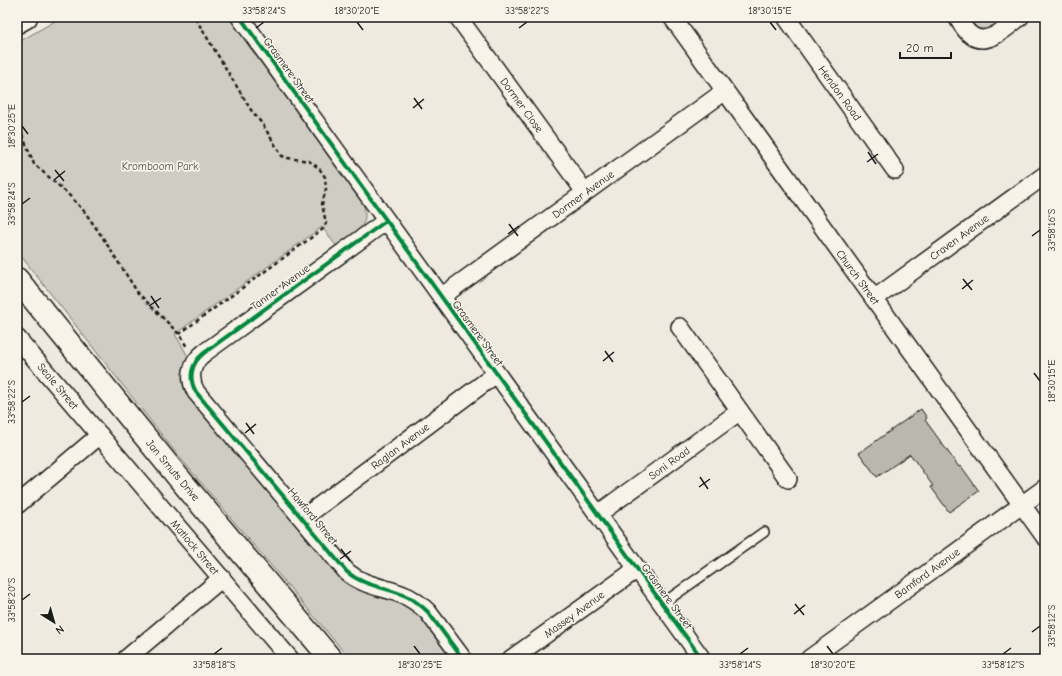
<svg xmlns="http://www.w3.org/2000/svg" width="1062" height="676" font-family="'Comic Neue',sans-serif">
<rect width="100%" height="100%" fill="#eeeae0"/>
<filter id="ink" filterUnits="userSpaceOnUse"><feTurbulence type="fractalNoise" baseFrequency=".025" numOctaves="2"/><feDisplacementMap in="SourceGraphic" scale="8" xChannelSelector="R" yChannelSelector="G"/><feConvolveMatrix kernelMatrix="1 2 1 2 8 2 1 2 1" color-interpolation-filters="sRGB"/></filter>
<g filter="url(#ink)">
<!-- green -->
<path fill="#cfccc3" stroke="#767470" d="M62 17H230L363 203C371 228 354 235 337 247L322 227 175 334 189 358 184 370 337 570 404 603 419 614 454 659H350L176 453 17 251V43Z
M968 17H1007L989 30 976 28Z"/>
<!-- building -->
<path fill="#bab7af" stroke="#1c1c1c" d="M921 409 927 418 925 420 959 467 961 466 979 491 949 512 931 487 933 486 910 454 877 477 859 453Z"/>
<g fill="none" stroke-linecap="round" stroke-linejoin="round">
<defs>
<path id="lane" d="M662 604 764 532"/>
<path id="street" d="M240 17 702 659
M458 17 585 192
M672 17 1045 537
M786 17 895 170
M957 17C961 23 965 31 971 35 987 48 1008 26 1020 17
M386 221 204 353C191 363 188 378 196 392L347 572C365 587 387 587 408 597 415 601 422 606 428 612L463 659
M441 297 725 91
M874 299 1045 175
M680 327 788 479
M17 338 290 659
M17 505 100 435
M598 514 740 411
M303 518 496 374
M126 659 222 578
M511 659 637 569
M809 659 1045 488"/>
<path id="secondary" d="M17 22 26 17"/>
<path id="primary" d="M17 279 178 477 331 659"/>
</defs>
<!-- lane casing -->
<use href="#lane" stroke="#1c1c1c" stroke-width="12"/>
<!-- street casing -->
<use href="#street" stroke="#1c1c1c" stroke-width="20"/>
<!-- secondary casing -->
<use href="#secondary" stroke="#1c1c1c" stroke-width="25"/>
<!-- primary casing -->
<use href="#primary" stroke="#1c1c1c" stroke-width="25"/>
<!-- path -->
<path stroke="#1c1c1c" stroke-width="2.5" stroke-dasharray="4 3" stroke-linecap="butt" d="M17 122 34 164 67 193 84 211 101 235 138 293 179 334 187 347
M179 334 323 229 326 223 322 204 326 189 325 177 319 168 309 161 288 158 282 156 263 125 251 110 197 21 196 17"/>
<!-- lane -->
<use href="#lane" stroke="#f7f3e8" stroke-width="9"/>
<!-- street -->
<use href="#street" stroke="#f7f3e8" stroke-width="17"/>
<!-- secondary -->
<use href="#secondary" stroke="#f7f3e8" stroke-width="22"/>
<!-- primary -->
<use href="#primary" stroke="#f7f3e8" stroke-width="22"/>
<defs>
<path id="cycleway" d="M240 17 702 659
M386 221 204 353C191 363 188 378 196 392L347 572C365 587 387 587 408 597 415 601 422 606 428 612L463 659"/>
</defs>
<!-- cycleway casing -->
<use href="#cycleway" stroke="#f7f3e8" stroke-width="6"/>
<!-- cycleway -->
<use href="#cycleway" stroke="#00873e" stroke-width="4"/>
</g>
</g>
<!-- ticks -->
<path fill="none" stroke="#1c1c1c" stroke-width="1.5" d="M357 22 363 30M770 22 776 30M256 28 264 22M519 28 527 22M414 98 422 109M413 108 424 99M22 126 28 134M868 152 876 164M867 162 878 154M55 170 64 181M54 180 65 171M22 204 30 198M509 224 518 236M508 234 519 226M1032 236 1040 230M963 279 972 290M962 289 973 280M151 296 159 308M149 306 161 298M605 351 613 362M603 361 614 352M1034 373 1040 381M22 402 30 396M246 423 254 434M245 433 256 424M700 477 708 489M699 487 710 479M341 549 350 561M340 559 351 551M22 600 30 594M795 604 804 615M794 614 805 605M1032 632 1040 626M414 646 420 654M827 646 833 654M214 654 222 648M740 654 748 648M1003 654 1011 648"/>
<g text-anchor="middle" stroke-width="3.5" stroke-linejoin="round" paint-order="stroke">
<!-- street labels -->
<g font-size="11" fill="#1c1c1c" stroke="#f7f3e8">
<text transform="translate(289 70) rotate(54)" y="4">Grasmere Street</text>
<text transform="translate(840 93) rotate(54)" y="4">Hendon Road</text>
<text transform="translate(522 105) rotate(54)" y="4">Dormer Close</text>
<text transform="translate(583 194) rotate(-36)" y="4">Dormer Avenue</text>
<text transform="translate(959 237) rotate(-36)" y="4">Craven Avenue</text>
<text transform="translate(858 277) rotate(54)" y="4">Church Street</text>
<text transform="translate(280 287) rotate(-36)" y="4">Tanner Avenue</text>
<text transform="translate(478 333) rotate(54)" y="4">Grasmere Street</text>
<text transform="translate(58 386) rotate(50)" y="4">Seale Street</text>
<text transform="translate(400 446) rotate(-37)" y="4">Raglan Avenue</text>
<text transform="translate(669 463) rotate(-36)" y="4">Soni Road</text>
<text transform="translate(173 470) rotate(50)" y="4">Jan Smuts Drive</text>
<text transform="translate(313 516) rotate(50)" y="4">Hawford Street</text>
<text transform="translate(195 547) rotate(50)" y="4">Matlock Street</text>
<text transform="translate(927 573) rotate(-36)" y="4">Bamford Avenue</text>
<text transform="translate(667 596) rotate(54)" y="4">Grasmere Street</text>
<text transform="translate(574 614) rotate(-36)" y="4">Massey Avenue</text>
</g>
<!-- park labels -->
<g font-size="11" fill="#52514e" stroke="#f7f3e8">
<text x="160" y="170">Kromboom Park</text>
</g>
</g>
<!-- margin -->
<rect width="1062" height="676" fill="none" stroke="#f7f3e8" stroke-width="44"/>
<!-- north arrow -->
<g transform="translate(54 622) rotate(143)" stroke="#f7f3e8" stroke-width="3" paint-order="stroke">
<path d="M0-3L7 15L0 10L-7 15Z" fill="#1c1c1c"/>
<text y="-6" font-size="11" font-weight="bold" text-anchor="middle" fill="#1c1c1c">N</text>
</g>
<!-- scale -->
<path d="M900 52v6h51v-6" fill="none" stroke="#1c1c1c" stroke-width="2"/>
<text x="906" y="52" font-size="12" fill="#1c1c1c" stroke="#f7f3e8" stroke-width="3" paint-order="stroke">20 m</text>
<rect x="22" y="22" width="1018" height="632" fill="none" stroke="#1c1c1c" stroke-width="1.5"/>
<g font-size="10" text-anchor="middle" fill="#1c1c1c">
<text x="264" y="14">33°58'24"S</text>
<text x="357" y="14">18°30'20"E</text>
<text x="527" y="14">33°58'22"S</text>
<text x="770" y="14">18°30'15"E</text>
<text transform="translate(11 126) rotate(-90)" y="4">18°30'25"E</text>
<text transform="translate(11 204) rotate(-90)" y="4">33°58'24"S</text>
<text transform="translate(1051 230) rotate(-90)" y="4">33°58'16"S</text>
<text transform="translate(1051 381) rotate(-90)" y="4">18°30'15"E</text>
<text transform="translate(11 402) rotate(-90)" y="4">33°58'22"S</text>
<text transform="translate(11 600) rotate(-90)" y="4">33°58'20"S</text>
<text transform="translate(1051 626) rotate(-90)" y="4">33°58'12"S</text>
<text x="214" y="668">33°58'18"S</text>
<text x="420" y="668">18°30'25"E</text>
<text x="740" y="668">33°58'14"S</text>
<text x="833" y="668">18°30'20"E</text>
<text x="1003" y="668">33°58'12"S</text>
</g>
</svg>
